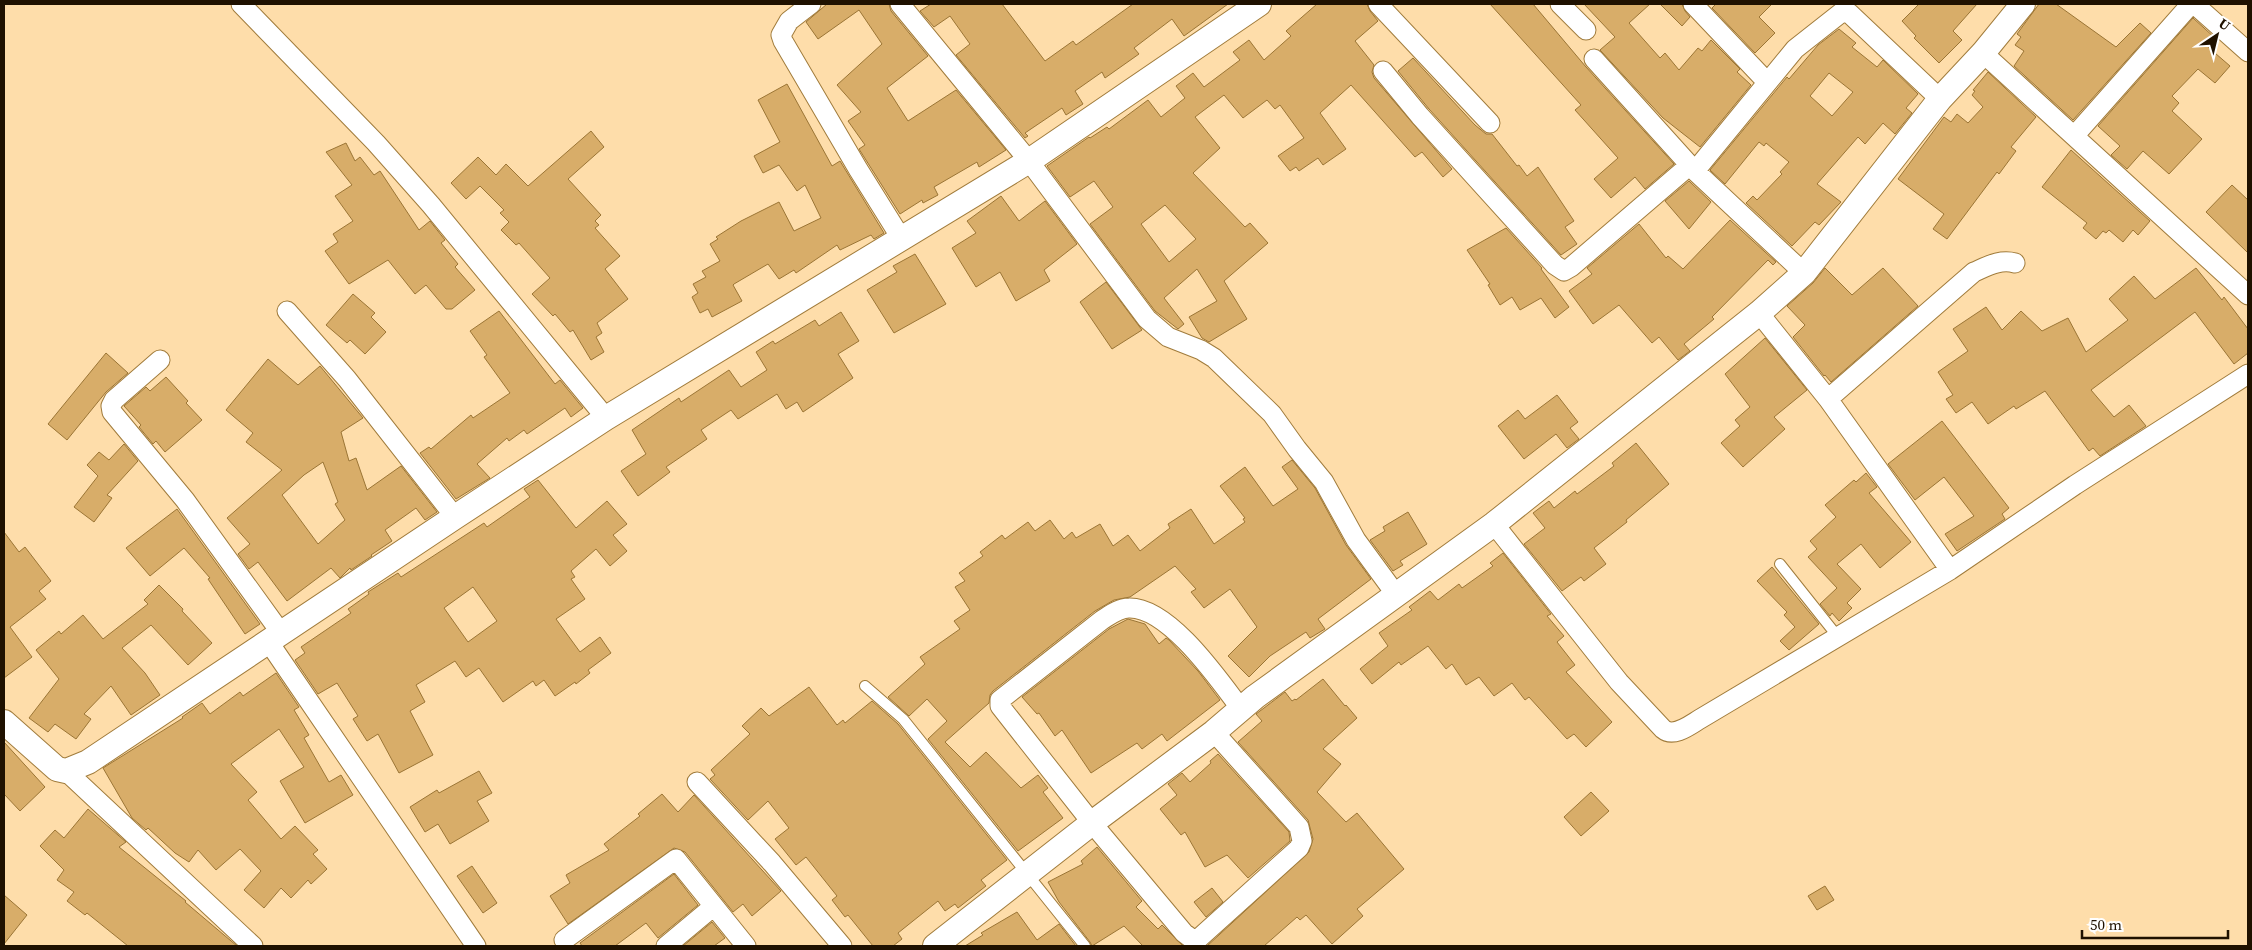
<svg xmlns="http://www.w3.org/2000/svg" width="2252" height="950" font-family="'Source Serif 4',serif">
<rect width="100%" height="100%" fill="#feddaa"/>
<!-- building -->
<path fill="#d8ad69" stroke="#9b7535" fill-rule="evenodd" d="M827 4H889L891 11 928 56 887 88 908 121 956 90 1006 150 979 167 977 162 934 187 938 195 923 203 922 200 900 214 859 149 865 145 848 121 861 112 837 85 882 44 859 10 818 39 806 22Z
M931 4H1002L1045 61 1073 41 1076 45 1133 4H1228L1184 36 1172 19 1134 48 1139 54 1105 78 1102 72 1075 91 1083 104 1066 115 1062 108 1025 133 1028 136 1025 138 956 55 970 44 950 16 934 27 920 11Z
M1317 4H1367L1370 11 1378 21 1355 41 1374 65 1372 72 1374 78 1452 169 1443 177 1422 152 1415 157 1351 85 1320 113 1346 149 1323 165 1318 158 1299 171 1296 167 1290 171 1278 156 1304 138 1280 105 1275 109 1267 100 1243 118 1224 95 1195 117 1220 148 1193 173 1245 227 1250 223 1268 243 1224 281 1247 319 1209 342 1202 338 1189 317 1217 301 1197 269 1164 298 1184 324 1178 329 1155 311 1090 224 1113 207 1094 181 1070 197 1047 166 1089 137 1090 138 1107 127 1109 129 1148 100 1161 117 1185 98 1176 86 1193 73 1204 87 1240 60 1233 52 1249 40 1264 60 1291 36 1286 31ZM1165 205 1196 239 1169 262 1141 224Z
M1490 4H1533L1586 67 1674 164 1645 189 1635 177 1611 198 1594 179 1618 158 1575 110 1581 105Z
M1584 4H1650L1629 23 1660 58 1665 53 1679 70 1698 48 1702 51 1711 40 1740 69 1737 72 1751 85 1700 147 1663 118 1600 50 1615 37Z
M1660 4H1682L1685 11 1690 17 1682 26Z
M1716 4H1772L1759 17 1775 33 1755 53 1712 8Z
M1919 4H1977L1953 31 1962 40 1939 63 1914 38 1916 36 1902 21Z
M2039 4H2056L2116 47 2140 23 2151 33 2073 120 2014 66 2024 51 2015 45 2021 37 2017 34Z
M2193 18 2215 38 2208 47 2230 66 2215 83 2198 69 2172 96 2179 103 2172 111 2202 139 2169 174 2143 151 2127 169 2111 155 2120 146 2098 126Z
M1839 29 1856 43 1852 47 1877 67 1883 60 1918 94 1906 108 1912 113 1895 134 1883 123 1865 144 1858 137 1817 184 1841 202 1819 225 1815 222 1792 246 1746 203 1753 196 1757 200 1782 174 1780 172 1789 162 1766 143 1764 146 1759 142 1725 184 1710 170 1787 77 1789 79 1818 45ZM1829 73 1853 92 1832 116 1810 96Z
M1413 58 1475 125 1486 134H1492L1517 166 1519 165 1527 176 1538 167 1574 221 1565 227 1577 244 1561 255 1429 109 1398 71Z
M1988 72 2036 117 2011 147 2016 151 1999 174 1997 172 1947 239 1933 229 1944 214 1898 179 1944 117 1951 122 1957 114 1968 123 1983 107 1972 95 1975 91 1973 90Z
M787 84 832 166 840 161 884 233 874 239 871 235 840 250 837 245 796 273 794 270 779 279 768 264 734 284 733 285 742 301 712 317 708 309 700 313 692 297 698 293 693 284 706 277 702 271 720 261 710 244 718 239 716 237 741 221 779 202 794 231 821 218 805 185 797 191 779 165 763 173 754 156 780 142 758 100Z
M591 131 604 147 568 179 601 215 595 221 599 225 595 228 620 256 605 269 628 299 597 323 602 333 596 337 604 352 591 360 573 330 570 332 555 314 553 316 532 294 550 278 519 243 516 245 501 230 509 222 500 213 504 210 480 186 466 199 451 183 478 157 496 175 506 164 528 186Z
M346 143 355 161 360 157 374 175 380 171 419 230 430 221 445 240 441 243 458 264 455 267 475 290 452 309H446L426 285 415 294 388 260 349 284 325 251 338 242 333 234 353 221 335 196 352 185 326 152Z
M2071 150 2150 221 2138 235 2133 230 2123 242 2109 230 2106 233 2103 231 2096 239 2083 228 2087 223 2042 187Z
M1689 181 1711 202 1689 229 1665 201Z
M2232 185 2248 200V253L2206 212Z
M1001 196 1019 221 1045 201 1077 244 1044 270 1050 281 1016 301 1000 272 976 287 952 248 976 233 967 221Z
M1730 220 1776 262 1773 265 1768 260 1712 317 1714 319 1684 344 1690 351 1678 360 1659 337 1652 343 1619 305 1593 324 1569 291 1592 274 1587 268 1639 224 1666 258 1668 256 1683 269Z
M1506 228 1542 268 1541 269 1569 307 1555 318 1541 298 1520 310 1512 297 1500 305 1488 285 1490 284 1467 250Z
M915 254 946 304 894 333 867 290 897 272 893 266Z
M1825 268 1852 295 1883 268 1918 306 1831 382 1825 375 1824 376 1793 337 1805 325 1787 306 1813 283Z
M2196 268 2222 300 2224 297 2248 329V353L2234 364 2195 312 2091 390 2114 417 2129 405 2146 426 2100 456 2093 448 2089 451 2045 391 2016 409 2014 406 1988 424 1972 402 1956 413 1946 399 1953 395 1938 372 1968 351 1953 329 1986 307 2002 330 2021 311 2042 331 2068 318 2086 352 2128 320 2109 299 2134 276 2155 299Z
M1106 282 1142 330 1112 349 1080 302Z
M353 294 375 313 371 317 386 332 365 354 350 340 347 343 326 325Z
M499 311 555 384 560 380 583 408 571 417 565 408 527 434 524 430 509 441 507 438 477 464 490 478 456 499 420 453 429 447 431 449 471 415 473 418 510 393 484 357 487 355 470 331Z
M841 312 859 341 838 354 853 378 803 412 797 402 786 409 777 394 738 419 731 410 701 430 707 439 666 467 670 472 638 496 621 471 646 454 632 430 679 398 681 402 729 370 741 387 767 370 756 352 773 341 775 344 815 320 819 326Z
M1765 338 1807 390 1774 417 1785 429 1743 467 1721 443 1740 426 1735 420 1750 407 1725 374Z
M106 353 128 373 106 392 67 440 48 424Z
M268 359 298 385 320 366 363 418 341 432 349 461 356 458 367 490 401 466 437 512 425 520 416 508 385 530 392 541 371 555 372 556 351 570 350 568 340 578 331 568 287 601 258 562 249 569 238 554 250 544 227 518 282 470 246 442 253 433 226 410ZM323 462 338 502 335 504 345 520 318 544 282 495 304 475Z
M166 377 188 401 186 403 202 420 165 452 156 441 153 444 139 427 141 425 124 406 146 387 150 391Z
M1557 395 1578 422 1570 428 1579 439 1567 448 1556 434 1524 459 1498 426 1518 410 1525 419Z
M1942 421 2009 508 2002 514 2005 519 1957 551 1945 534 1974 516 1944 477 1915 500 1888 464Z
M1636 443 1669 484 1626 520 1627 522 1594 548 1606 564 1584 581 1581 577 1562 591 1524 544 1545 528 1533 513 1549 501 1554 508 1575 491 1577 494 1614 466 1612 463Z
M124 444 138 461 107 495 112 498 94 522 74 507 98 476 87 465 99 452 109 460Z
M1292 460 1315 488 1346 545 1371 579 1318 619 1325 629 1310 638 1306 632 1270 656 1249 677 1228 656 1257 627 1230 589 1204 608 1191 592 1196 589 1175 566 1130 597 1114 600 1095 611 993 691 990 695 989 703 945 742 970 767 986 752 1021 788 1038 775 1048 788 1043 792 1063 818 1018 851 928 739 947 721 927 699 909 716 888 697 925 664 920 657 960 629 954 621 970 610 955 587 965 581 959 573 983 556 980 552 1002 535 1005 539 1028 522 1035 531 1050 520 1064 539 1072 532 1076 538 1100 524 1113 546 1128 535 1140 551 1170 528 1168 524 1191 509 1214 544 1245 522 1243 519 1245 518 1220 486 1245 467 1273 506 1298 489 1282 467Z
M1866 473 1877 487 1869 493 1911 542 1880 568 1861 544 1837 564 1861 589 1847 603 1852 608 1839 621 1832 613 1830 616 1820 604 1837 588 1808 557 1817 549 1810 541 1836 517 1825 505 1854 480 1856 482Z
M538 480 576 528 607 501 627 524 613 535 627 551 610 566 596 549 571 571 575 577 571 579 585 599 556 619 580 652 600 637 611 653 588 670 590 673 576 684 575 682 555 696 544 680 536 686 533 681 503 702 479 668 466 677 455 661 416 685 425 702 410 711 433 755 399 773 378 734 367 741 353 719 358 716 337 683 318 694 295 660 305 653 301 647 351 613 348 609 369 594 368 592 398 573 401 577 484 523 487 527 530 497 524 489ZM473 587 497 621 468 642 444 608Z
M177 509 260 624 245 634 208 579 210 578 184 548 150 576 126 548Z
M1408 512 1427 544 1400 561 1403 565 1393 571 1370 540 1385 531 1383 527Z
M4 532 19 552 25 547 51 581 39 591 46 599 10 627 32 657 4 678Z
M1503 553 1551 614 1547 616 1564 636 1557 642 1575 665 1566 672 1612 722 1586 747 1574 734 1567 739 1529 697 1525 700 1512 683 1494 696 1479 677 1466 685 1452 664 1446 669 1428 646 1401 665 1399 662 1372 684 1360 669 1388 646 1379 633 1412 610 1409 607 1430 591 1438 600 1459 584 1462 588 1493 566 1490 563Z
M1772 567 1819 624 1789 650 1780 641 1795 627 1784 615 1787 612 1757 581Z
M159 585 183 609 182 611 212 643 188 665 151 625 122 648 145 673 160 695 131 715 111 686 84 714 91 719 76 739 55 724 48 732 29 718 59 679 36 650 59 631 61 634 83 615 103 639 148 604 144 600Z
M1128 619 1145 624 1159 644 1166 638 1169 640 1198 671 1220 700 1167 741 1162 734 1142 749 1137 743 1091 773 1062 730 1055 736 1039 713 1037 714 1022 697 1109 629Z
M276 673 299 707 294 710 309 735 304 738 329 782 341 775 353 795 305 823 280 781 304 767 279 729 231 764 257 792 248 800 281 839 295 826 318 850 313 854 327 869 311 884 308 880 291 898 281 888 264 908 244 890 261 871 240 849 216 870 198 850 189 862 175 853 148 828 146 830 132 818 103 768 183 718 182 717 202 703 210 714 240 692 243 696Z
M1323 679 1345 706 1346 705 1357 718 1323 749 1341 764 1317 792 1346 822 1357 813 1404 869 1357 909 1363 916 1332 944 1306 915 1300 920 1297 917 1264 946H1207L1309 852 1313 839 1308 820 1238 742 1262 721 1256 714 1264 708 1285 692 1292 701 1295 699 1296 700Z
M809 687 837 725 843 720 845 723 872 701 898 724 1007 860 981 880 986 886 958 908 955 904 945 911 938 901 898 933 902 939 893 946H873L848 915 845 917 832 900 837 896 806 857 796 865 775 839 789 828 768 801 748 820 710 779 715 775 711 770 750 734 742 726 761 708 769 716Z
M4 742 45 787 20 811 4 794Z
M1218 754 1289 832 1290 841 1248 878 1227 855 1205 867 1185 832 1181 835 1160 809 1177 795 1168 784 1182 773 1190 782 1211 763 1210 761Z
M479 771 492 793 477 801 489 821 450 844 438 824 425 832 410 807 437 790 439 793Z
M1591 792 1609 811 1581 836 1564 817Z
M662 794 678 812 694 795 781 891 752 916 743 904 733 912 685 852 674 848 568 924 550 896 570 883 566 875 609 850 604 844 640 816 638 814Z
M88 809 126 842 119 847 186 901 185 902 237 946H128L87 913 85 915 67 901 74 892 57 880 64 870 40 846 55 830 64 838Z
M1097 847 1142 901 1136 907 1158 929 1162 925 1183 946H1140L1142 945 1124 926 1092 946 1090 942 1059 902 1048 882 1083 864 1081 861Z
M472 866 497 903 483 913 457 876Z
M674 874 698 905 658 938 646 923 615 946H582L580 943Z
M1825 886 1834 900 1817 910 1808 896Z
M1212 888 1223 902 1206 917 1194 902Z
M4 895 27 915 4 944Z
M1017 912 1037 940 1059 924 1076 946H965L983 935 981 933Z
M712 922 725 938 714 946H683Z"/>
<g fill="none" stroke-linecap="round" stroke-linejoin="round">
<defs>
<path id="service" d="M1780 564 1838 637
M865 686 903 719 1085 946"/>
<path id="minor" d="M241 4 376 143 431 205 606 418
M811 4 789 21 781 35 783 41 858 169 901 238
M900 4 1029 161 1147 319 1168 337 1201 350 1214 358 1272 414 1297 449 1324 482 1356 540 1397 596
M1378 4 1490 123
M1560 4 1586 30
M1693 4 1767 82
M2194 4 2248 52
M1983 53 2248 295
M1594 59 1695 171 1804 273
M1383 71 1420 116 1555 265 1564 271 1571 267 1690 165
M2075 135 2191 4
M1695 171 1795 49 1842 12 1849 13 1940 99
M287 311 347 379 455 517
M1759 313 1828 399 1950 570
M160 360 114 400 111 406 112 412 185 500 281 633
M1828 399 1974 272C1988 266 2000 259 2015 263
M1494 524 1619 682 1663 729C1674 738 1690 725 1700 719L1950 570 2075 485 2248 374
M268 641 476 946
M1214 732 1299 827 1302 841 1299 848 1197 940 1192 939 1184 933 1092 823 1000 706V700L1102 620C1110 615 1119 608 1129 608 1169 607 1219 680 1241 709
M66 771 253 946
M697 782 772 863 842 946
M564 940 676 859 746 946
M666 946 714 906"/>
<path id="tertiary" d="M4 722 57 769 66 771 88 762 455 517 606 418 1029 161 1259 4
M935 946 1092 823 1214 732 1255 697 1494 524 1759 313 1804 273 1940 99 1983 53 2023 4"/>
</defs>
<!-- service casing -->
<use href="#service" stroke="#a17c3c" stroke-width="12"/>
<!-- minor casing -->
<use href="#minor" stroke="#a17c3c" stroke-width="21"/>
<!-- tertiary casing -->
<use href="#tertiary" stroke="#a17c3c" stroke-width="26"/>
<!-- service -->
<use href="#service" stroke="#fff" stroke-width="10"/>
<!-- minor -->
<use href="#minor" stroke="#fff" stroke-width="19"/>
<!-- tertiary -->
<use href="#tertiary" stroke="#fff" stroke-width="24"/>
</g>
<!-- border -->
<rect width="2252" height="950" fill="none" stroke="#1f1100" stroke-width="10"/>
<!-- north arrow -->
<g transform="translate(2217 35) rotate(35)" stroke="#ffffff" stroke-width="4" paint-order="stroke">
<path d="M0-4L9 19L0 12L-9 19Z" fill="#1f1100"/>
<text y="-8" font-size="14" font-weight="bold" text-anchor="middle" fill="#1f1100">U</text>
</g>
<!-- scale -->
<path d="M2082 930v8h146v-8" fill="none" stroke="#1f1100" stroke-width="2.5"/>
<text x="2090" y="930" font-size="15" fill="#1f1100" stroke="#ffffff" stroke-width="4" paint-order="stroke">50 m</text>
</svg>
